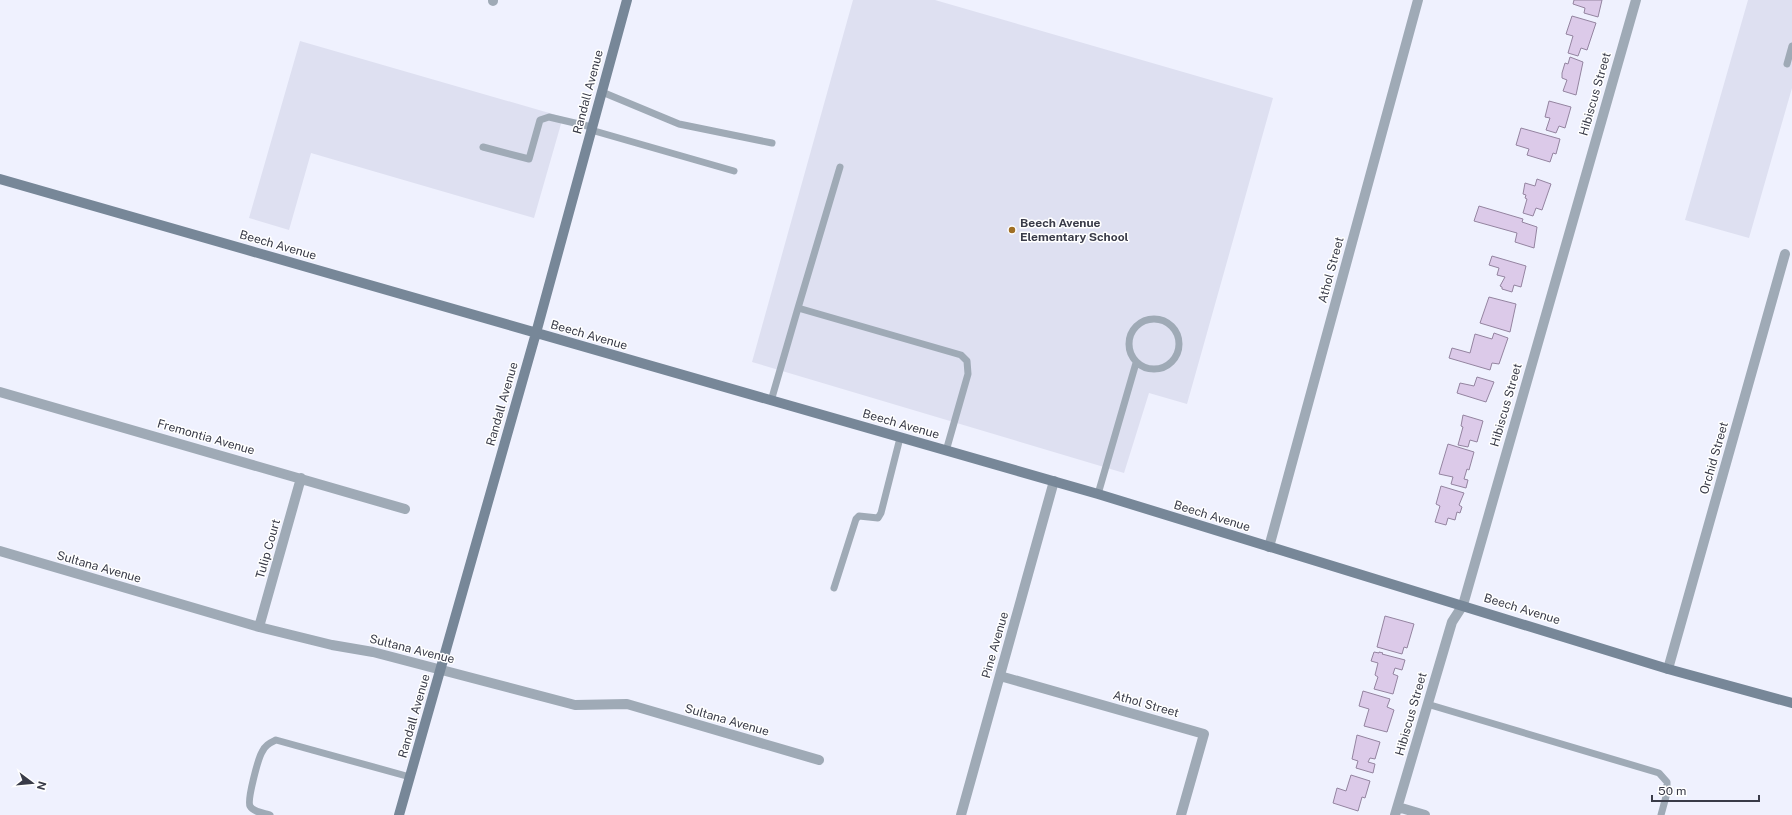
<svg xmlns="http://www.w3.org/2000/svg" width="1792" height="815" font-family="'Public Sans',sans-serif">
<rect width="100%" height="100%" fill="#eff1fe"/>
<!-- built -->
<path fill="#dee0f1" d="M853 0H935L1273 98 1187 404 1149 393 1124 473 752 362Z
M1748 0H1792V88L1749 238 1685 220Z
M300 41 563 117 534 218 311 153 289 230 249 218Z"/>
<!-- building -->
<path fill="#dccae9" stroke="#9484a0" d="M1574 0H1602L1598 17 1584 13 1585 8 1573 4Z
M1572 16 1596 23 1587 50 1581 48 1578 56 1568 53 1573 36 1566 34Z
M1570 57 1583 62 1576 95 1563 91 1567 80 1562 78V73L1565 63 1568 64Z
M1549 101 1571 107 1565 128 1559 126 1556 133 1546 130 1550 118 1545 117Z
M1521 128 1560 139 1556 154 1553 153 1550 162 1527 155 1529 149 1516 145Z
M1537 179 1551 184 1542 210 1536 208 1533 216 1523 213 1527 199 1525 198 1526 195 1523 194 1525 183 1535 186Z
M1479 206 1523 219 1522 222 1537 227 1534 248 1515 242 1517 233 1474 221Z
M1492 256 1526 266 1521 287 1514 285 1512 292 1502 289V287L1500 286 1505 277 1497 275 1499 268 1489 265Z
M1489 297 1516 304 1510 332 1480 323Z
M1494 333 1508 338 1499 364 1492 363 1490 370 1449 358 1452 348 1470 353 1475 334 1492 339Z
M1477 377 1494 382 1486 402 1457 393 1460 383 1474 386Z
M1463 415 1483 421 1477 442 1470 440 1468 447 1458 445 1463 427 1461 426Z
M1448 444 1474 452 1469 470 1467 469 1464 479 1468 480 1466 488 1451 484 1453 477 1439 474Z
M1441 486 1464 493 1459 505 1462 507 1460 513 1457 512 1455 520 1448 518 1446 525 1435 522 1440 506 1436 504Z
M1385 616 1414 624 1407 648 1404 647 1402 654 1377 647Z
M1374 652 1379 653V652L1383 653 1382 654 1405 660 1402 670 1395 668 1393 674 1398 676 1393 694 1374 689 1378 677 1375 675 1378 663 1371 661Z
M1363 691 1390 699 1387 707 1394 710 1387 732 1364 726 1369 709 1359 706Z
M1357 735 1380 742 1375 759 1370 758 1368 762 1375 764 1373 773 1356 768 1358 761 1352 759Z
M1351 775 1370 781 1365 798 1362 797 1358 811 1333 803 1337 788 1346 791Z"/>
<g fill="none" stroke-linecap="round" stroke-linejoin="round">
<!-- lane -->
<path stroke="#9faab6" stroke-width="7" d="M1787 64 1792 46
M602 92 679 124 772 143
M591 130 734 171
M483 147 529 159 540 120 549 117 592 127
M798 308 840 167
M1129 344a25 25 0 1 1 50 0a25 25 0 1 1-50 0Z
M771 401 798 308 961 355 967 361 968 374 946 451
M1098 494 1136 363
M834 588 856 519 859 516 878 518 881 513 900 438
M1427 704 1659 773 1667 782V793L1661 815
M270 815C264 813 253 812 250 806 247 800 258 759 262 752 265 745 270 743 276 740L410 777"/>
<!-- street -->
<path stroke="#9faab6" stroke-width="10" d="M493 1V0
M0 392 405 509
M1269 547 1418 0
M0 551 259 627 332 645 373 652 575 705 627 704 819 760
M259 627 301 478
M1668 669 1785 254
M1000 676 1204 734 1181 815
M1398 807 1425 815
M961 815 1054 481
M1395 815 1452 622 1463 605 1636 0"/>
<!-- secondary -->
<path stroke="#778798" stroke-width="10" d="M0 179 1098 494 1668 669 1792 703
M399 815 536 333 627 0"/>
</g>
<!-- markers -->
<circle fill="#a06f24" stroke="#fff" stroke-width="1.5" cx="1012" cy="230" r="4"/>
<g text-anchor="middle" stroke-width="3" stroke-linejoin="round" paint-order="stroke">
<!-- street labels -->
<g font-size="12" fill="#393b48" stroke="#fff">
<text transform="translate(588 92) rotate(-75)" y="4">Randall Avenue</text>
<text transform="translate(1595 94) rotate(-74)" y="4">Hibiscus Street</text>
<text transform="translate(278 245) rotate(16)" y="4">Beech Avenue</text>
<text transform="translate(1331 270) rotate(-75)" y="4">Athol Street</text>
<text transform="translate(589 335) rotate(16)" y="4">Beech Avenue</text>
<text transform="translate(502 404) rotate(-74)" y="4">Randall Avenue</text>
<text transform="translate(1506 405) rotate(-74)" y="4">Hibiscus Street</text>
<text transform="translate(901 424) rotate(16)" y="4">Beech Avenue</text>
<text transform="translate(206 437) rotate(16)" y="4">Fremontia Avenue</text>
<text transform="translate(1714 458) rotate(-74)" y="4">Orchid Street</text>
<text transform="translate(1212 516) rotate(17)" y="4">Beech Avenue</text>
<text transform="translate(268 549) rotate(-74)" y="4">Tulip Court</text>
<text transform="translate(99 567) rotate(16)" y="4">Sultana Avenue</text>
<text transform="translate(1522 609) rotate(17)" y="4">Beech Avenue</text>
<text transform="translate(995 645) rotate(-74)" y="4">Pine Avenue</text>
<text transform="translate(412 649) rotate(14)" y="4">Sultana Avenue</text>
<text transform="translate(1146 704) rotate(16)" y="4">Athol Street</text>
<text transform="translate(1411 714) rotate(-74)" y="4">Hibiscus Street</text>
<text transform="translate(414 716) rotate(-74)" y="4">Randall Avenue</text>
<text transform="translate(727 720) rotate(16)" y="4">Sultana Avenue</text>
</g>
<!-- poi labels -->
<g font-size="12" font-weight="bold" fill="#393b48" stroke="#fff" text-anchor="start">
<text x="1020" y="227">Beech Avenue<tspan x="1020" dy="14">Elementary School</tspan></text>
</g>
</g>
<!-- north arrow -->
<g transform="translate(32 783) rotate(106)" stroke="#ffffff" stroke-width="3" paint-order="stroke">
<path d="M0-3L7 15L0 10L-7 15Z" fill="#393b48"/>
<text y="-6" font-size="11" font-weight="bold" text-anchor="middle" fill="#393b48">N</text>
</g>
<!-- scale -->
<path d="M1652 795v6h107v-6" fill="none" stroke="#393b48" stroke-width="2"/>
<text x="1658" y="795" font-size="12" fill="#393b48" stroke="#ffffff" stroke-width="3" paint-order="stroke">50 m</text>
</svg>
